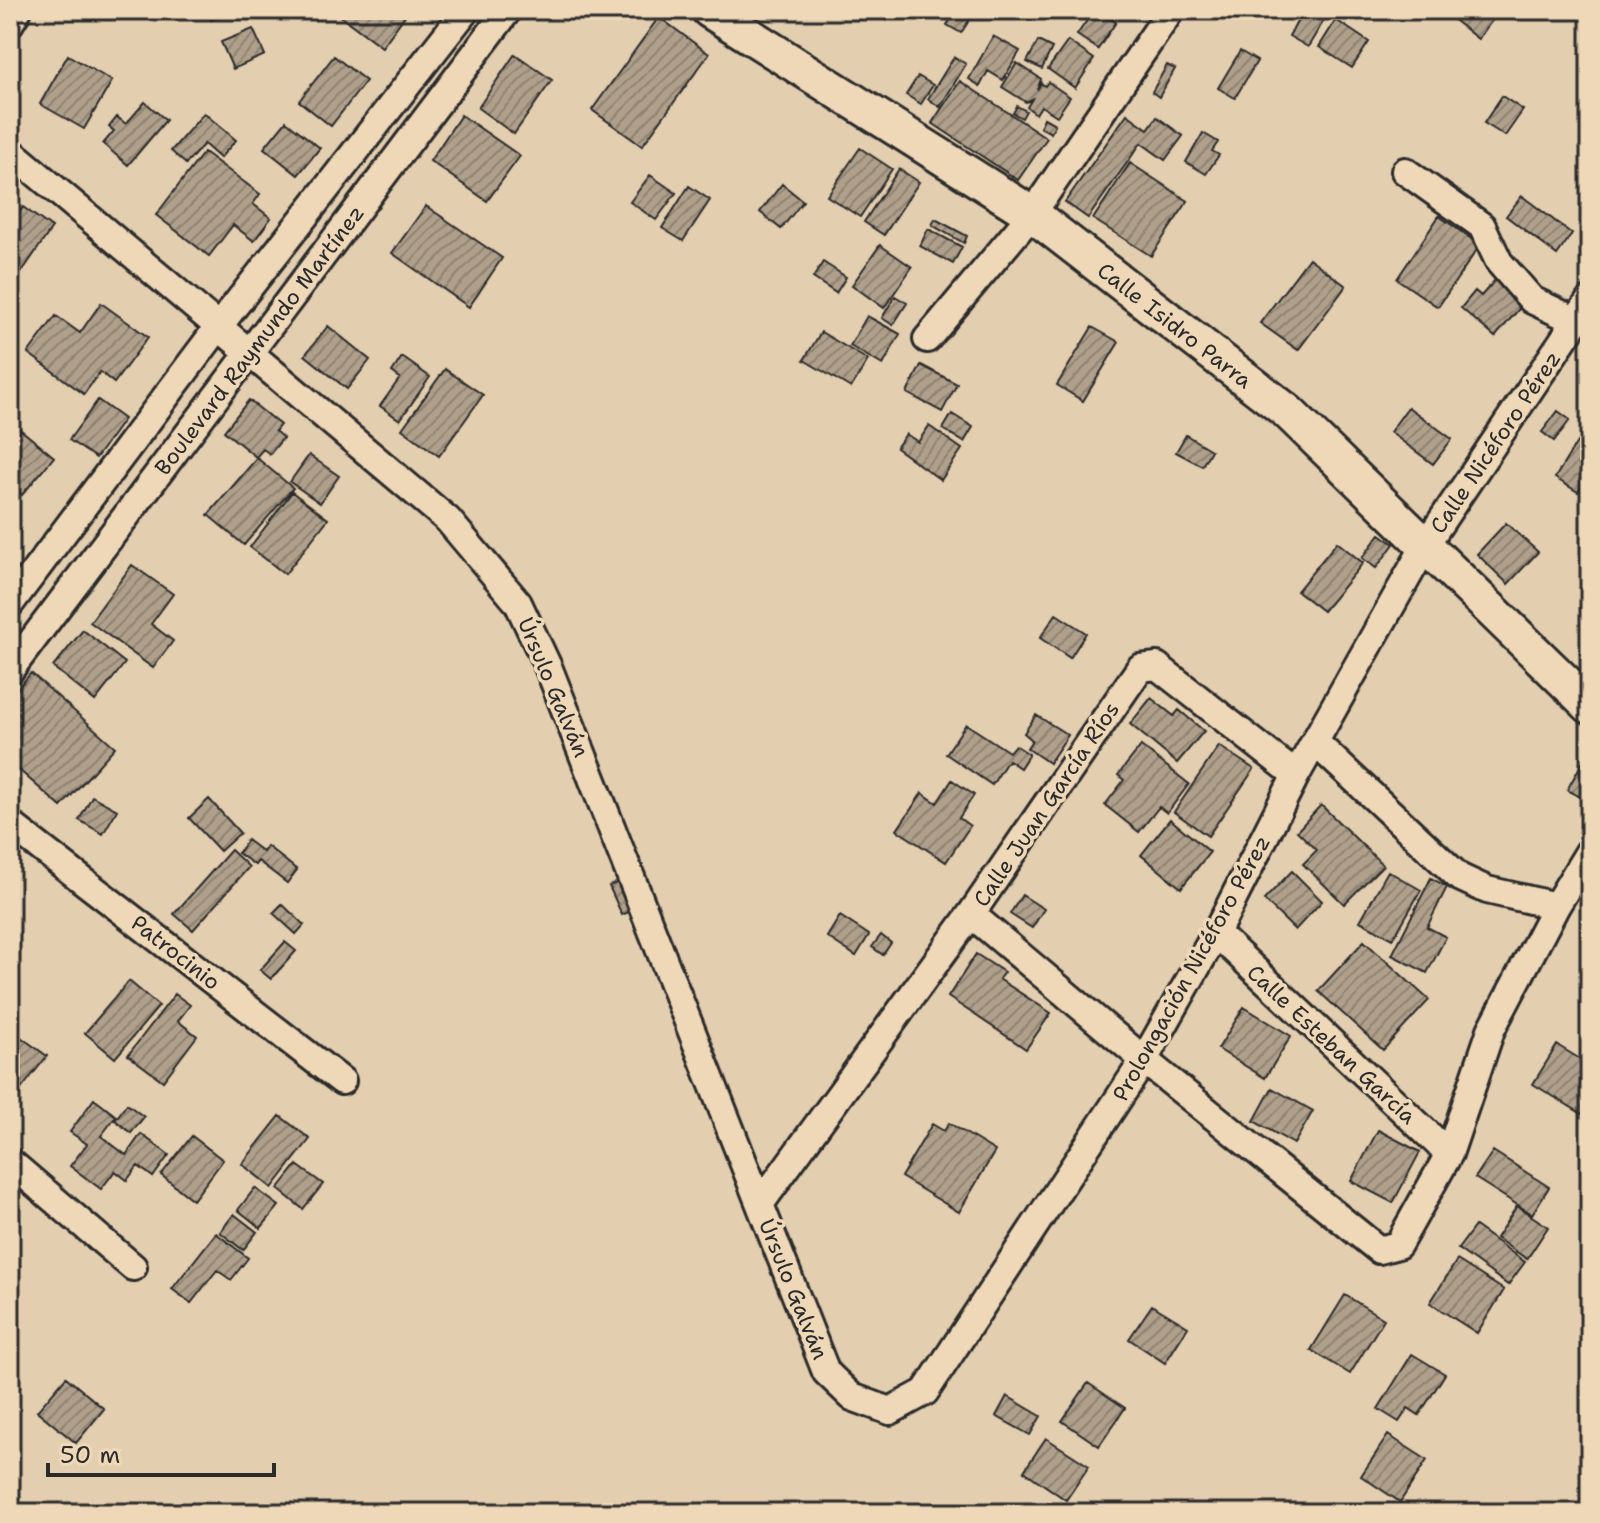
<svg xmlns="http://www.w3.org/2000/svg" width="1600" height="1523" font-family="'Shantell Sans',sans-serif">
<defs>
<pattern id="building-hatch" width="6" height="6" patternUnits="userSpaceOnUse" patternTransform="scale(2)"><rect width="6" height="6" fill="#b0a08b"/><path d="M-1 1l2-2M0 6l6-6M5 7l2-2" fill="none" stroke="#8f8372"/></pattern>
</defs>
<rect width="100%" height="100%" fill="#e3ceb0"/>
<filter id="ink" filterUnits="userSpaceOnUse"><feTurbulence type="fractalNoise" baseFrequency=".0125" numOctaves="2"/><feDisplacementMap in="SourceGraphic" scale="16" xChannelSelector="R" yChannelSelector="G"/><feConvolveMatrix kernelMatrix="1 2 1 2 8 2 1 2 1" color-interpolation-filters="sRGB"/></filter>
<g filter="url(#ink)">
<!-- building -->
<path fill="url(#building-hatch)" stroke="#2b2b2b" stroke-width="2" d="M206 10H231L232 13 211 20Z
M332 10H409L382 47Z
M956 10 970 19 961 33 947 25Z
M1094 10 1116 22 1098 49 1077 35Z
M1304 10H1318L1327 15 1308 47 1289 36Z
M1447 10H1500L1478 39 1445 13Z
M659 17 709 54 642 146 592 110Z
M1336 20 1369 42 1352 68 1319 47Z
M253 29 265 55 233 69 221 42Z
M993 36 1020 51 1003 80 988 71 980 86 969 79Z
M1038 41 1052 48 1042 69 1027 62Z
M1068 41 1094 59 1075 88 1048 69Z
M1240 51 1257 61 1235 98 1218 88Z
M515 54 552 80 514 134 478 108Z
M68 55 112 81 84 129 40 104Z
M334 56 366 81 331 126 299 101Z
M954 57 966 64 940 107 928 99Z
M1017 63 1041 79 1037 90 1041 83 1045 86 1048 82 1070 97 1057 116 1041 106 1036 114 1027 107 1032 99 1026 102 1002 87Z
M1167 65 1175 69 1159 97 1152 92Z
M918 76 933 85 921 104 906 95Z
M960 81 1047 138 1018 180 932 123Z
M1502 96 1523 110 1505 136 1484 123Z
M145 102 166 120 128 165 103 144 114 131 109 127 117 117 126 124Z
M1017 106 1026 111 1022 118 1013 113Z
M204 113 236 140 220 158 204 144 186 164 171 151Z
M1127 114 1148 129 1157 117 1183 136 1165 160 1141 143 1088 218 1065 202Z
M461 115 520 156 487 201 430 161Z
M1044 118 1055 124 1051 133 1040 127Z
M286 121 320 148 298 175 264 148Z
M1203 133 1218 142 1212 151 1219 155 1206 174 1186 162Z
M860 148 892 169 860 217 827 196Z
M204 152 260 194 253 204 271 218 254 241 233 225 209 256 156 215Z
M1130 163 1188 201 1151 256 1093 219Z
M899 169 919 182 884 235 864 222Z
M650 175 676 193 656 220 630 202Z
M782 184 803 201 781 229 760 212Z
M689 186 710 200 683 241 662 228Z
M1522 196 1572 234 1557 255 1506 216Z
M426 206 502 258 469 307 392 253Z
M23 207 52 228 10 289V226Z
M1439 216 1480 245 1438 307 1397 279Z
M935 219 967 236 964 243 932 225Z
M928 229 962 247 953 264 920 246Z
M880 245 912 267 884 308 852 285Z
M1309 258 1346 286 1298 350 1260 323Z
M823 262 846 277 836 293 813 278Z
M1496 279 1524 303 1495 337 1461 308 1475 291 1481 296Z
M895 296 907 303 893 325 882 318Z
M101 303 148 337 114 383 100 372 84 394 28 353 56 316 80 333Z
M867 316 900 334 883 365 850 346Z
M328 326 370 360 347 389 305 355Z
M1092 327 1119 342 1083 401 1057 385Z
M821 332 868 360 851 388 804 360Z
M402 357 430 377 400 420 380 406 400 378 392 372Z
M921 365 957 384 942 412 907 393Z
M445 369 483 395 439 456 402 429Z
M98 400 124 419 96 458 69 440Z
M249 400 280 425 275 431 283 438 270 454 263 449 256 457 224 431Z
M1408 407 1452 439 1433 464 1390 432Z
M1558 411 1570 420 1554 441 1542 432Z
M952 414 973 427 964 442 943 429Z
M10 421 54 457 22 495 10 485Z
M929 426 962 449 941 480 896 448 906 434 918 442Z
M1186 435 1211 450 1202 466 1176 452Z
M1577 442 1590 449V472L1578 492 1555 478Z
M309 455 339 476 320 503 290 482Z
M257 458 293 488 244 545 208 515Z
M292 492 328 519 285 574 250 547Z
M1506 523 1538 552 1508 584 1477 554Z
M1380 534 1394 544 1376 568 1362 558Z
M1337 542 1363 563 1323 611 1297 591Z
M132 565 173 594 151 624 173 641 153 668 90 622Z
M1056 614 1086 633 1070 658 1040 638Z
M83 630 125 663 95 701 53 667Z
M31 673 115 747 61 807 10 762V697Z
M1151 698 1174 716 1179 710 1204 731 1177 763 1130 724Z
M1036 715 1068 735 1049 763 1027 748 1032 740 1024 733Z
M966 724 1009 752 1015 745 1029 754 1020 768 1008 760 992 785 946 754Z
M1141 746 1189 784 1167 813 1159 807 1139 832 1105 805 1124 780 1118 775Z
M1219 746 1254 769 1208 836 1174 812Z
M1588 752 1590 753V802L1567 790Z
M952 780 974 795 959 818 970 826 946 862 897 830 922 793 937 803Z
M92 796 117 810 103 834 79 820Z
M209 799 240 833 220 851 189 818Z
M1321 805 1383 865 1344 904 1303 864 1317 850 1297 831Z
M1170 819 1210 852 1181 888 1141 855Z
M247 840 263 852 267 846 297 870 287 883 258 861 255 865 238 853Z
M231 850 249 867 193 930 174 914Z
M1292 871 1322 901 1295 930 1264 900Z
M1388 871 1421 890 1393 939 1360 921Z
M628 878 640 907 622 915 609 886Z
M1431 878 1447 887 1427 927 1446 937 1427 973 1392 955Z
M1022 895 1044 909 1032 928 1010 914Z
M282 904 304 925 296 934 273 913Z
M840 916 869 935 856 956 827 937Z
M881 935 891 943 883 955 872 947Z
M1364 941 1429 1000 1383 1050 1318 991Z
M285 942 296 951 271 979 260 970Z
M976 954 1004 972 999 979 1051 1013 1026 1049 948 997Z
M129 981 159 1006 115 1058 85 1033Z
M175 994 190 1005 178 1021 197 1036 163 1081 128 1055Z
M1244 1007 1291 1036 1265 1078 1218 1049Z
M11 1030 47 1056 18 1093 10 1086Z
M1557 1045 1590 1065V1105L1584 1115 1533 1084Z
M1272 1088 1313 1111 1294 1144 1254 1121Z
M94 1099 116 1116 101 1136 126 1155 141 1134 169 1155 153 1177 138 1166 127 1180 115 1171 101 1189 70 1166 87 1144 70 1132Z
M127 1104 144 1117 131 1133 115 1120Z
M280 1116 310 1139 272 1188 242 1164Z
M949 1123 995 1151 959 1212 901 1177 932 1124 944 1131Z
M1378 1130 1420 1152 1393 1203 1351 1181Z
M192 1136 223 1160 193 1200 161 1175Z
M1493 1151 1549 1187 1532 1214 1475 1178Z
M297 1165 323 1184 303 1209 278 1189Z
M255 1188 279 1206 261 1228 238 1210Z
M1517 1206 1548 1227 1527 1259 1496 1238Z
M234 1214 257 1232 243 1250 220 1232Z
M1475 1226 1525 1262 1508 1285 1458 1249Z
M216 1233 248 1258 231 1280 217 1270 191 1303 172 1289Z
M1457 1260 1504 1290 1477 1333 1430 1303Z
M1345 1295 1384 1319 1350 1374 1311 1350Z
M1152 1305 1188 1327 1165 1363 1129 1339Z
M1412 1354 1445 1374 1419 1415 1408 1408 1399 1422 1378 1409Z
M66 1377 104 1409 76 1443 37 1411Z
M1088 1383 1125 1408 1099 1446 1062 1421Z
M1007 1396 1041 1416 1030 1435 996 1416Z
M1388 1435 1427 1460 1400 1502 1361 1476Z
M1046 1438 1089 1466 1066 1500 1024 1471Z"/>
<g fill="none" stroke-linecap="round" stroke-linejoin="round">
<defs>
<path id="minor" d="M10 23 18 10
M10 151 448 520 518 603 549 669 826 1372 852 1397 890 1411 925 1392 1144 1060 1216 933 1296 775 1426 544 1590 300
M1405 171 1482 226 1499 262 1532 300 1576 321
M927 339 1032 214 1171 10
M10 604 219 326 466 10
M10 670 508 10
M1317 744 1459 877 1487 890 1556 906
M10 824 342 1081
M971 914 1144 1060 1379 1250 1398 1245 1449 1154 1491 1030 1556 906 1590 850
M1216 933 1449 1154
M10 1162 133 1267
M760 1204 971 914 1140 668 1157 666 1296 775"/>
<path id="tertiary" d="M709 10 1032 214 1288 412 1590 706"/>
</defs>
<!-- minor casing -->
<use href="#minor" stroke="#2b2b2b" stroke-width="32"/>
<!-- tertiary casing -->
<use href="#tertiary" stroke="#2b2b2b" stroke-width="40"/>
<!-- minor -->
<use href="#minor" stroke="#efd8b8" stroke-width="26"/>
<!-- tertiary -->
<use href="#tertiary" stroke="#efd8b8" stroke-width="34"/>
</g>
</g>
<g text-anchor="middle" stroke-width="7" stroke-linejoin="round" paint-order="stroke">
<!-- street labels -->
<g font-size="22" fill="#2b2b2b" stroke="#efd8b8">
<text transform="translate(1175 325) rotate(38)" y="8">Calle Isidro Parra</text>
<text transform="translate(259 340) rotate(-53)" y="8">Boulevard Raymundo Martínez</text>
<text transform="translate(1495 442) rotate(-56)" y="8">Calle Nicéforo Pérez</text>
<text transform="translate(554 687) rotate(67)" y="8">Úrsulo Galván</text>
<text transform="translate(1046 804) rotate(-56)" y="8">Calle Juan García Ríos</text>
<text transform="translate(176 952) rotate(38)" y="8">Patrocinio</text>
<text transform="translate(1191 968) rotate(-61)" y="8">Prolongación Nicéforo Pérez</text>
<text transform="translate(1332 1044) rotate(43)" y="8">Calle Esteban García</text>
<text transform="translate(794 1289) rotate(68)" y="8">Úrsulo Galván</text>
</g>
</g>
<!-- margin -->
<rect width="1600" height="1523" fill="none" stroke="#efd8b8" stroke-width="40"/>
<rect x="20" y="20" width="1560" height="1483" fill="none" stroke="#2b2b2b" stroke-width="3" filter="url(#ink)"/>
<!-- scale -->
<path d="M48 1463v12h226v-12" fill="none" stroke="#2b2b2b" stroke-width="4"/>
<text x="60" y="1463" font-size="24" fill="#2b2b2b" stroke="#efd8b8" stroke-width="6" paint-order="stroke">50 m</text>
</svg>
